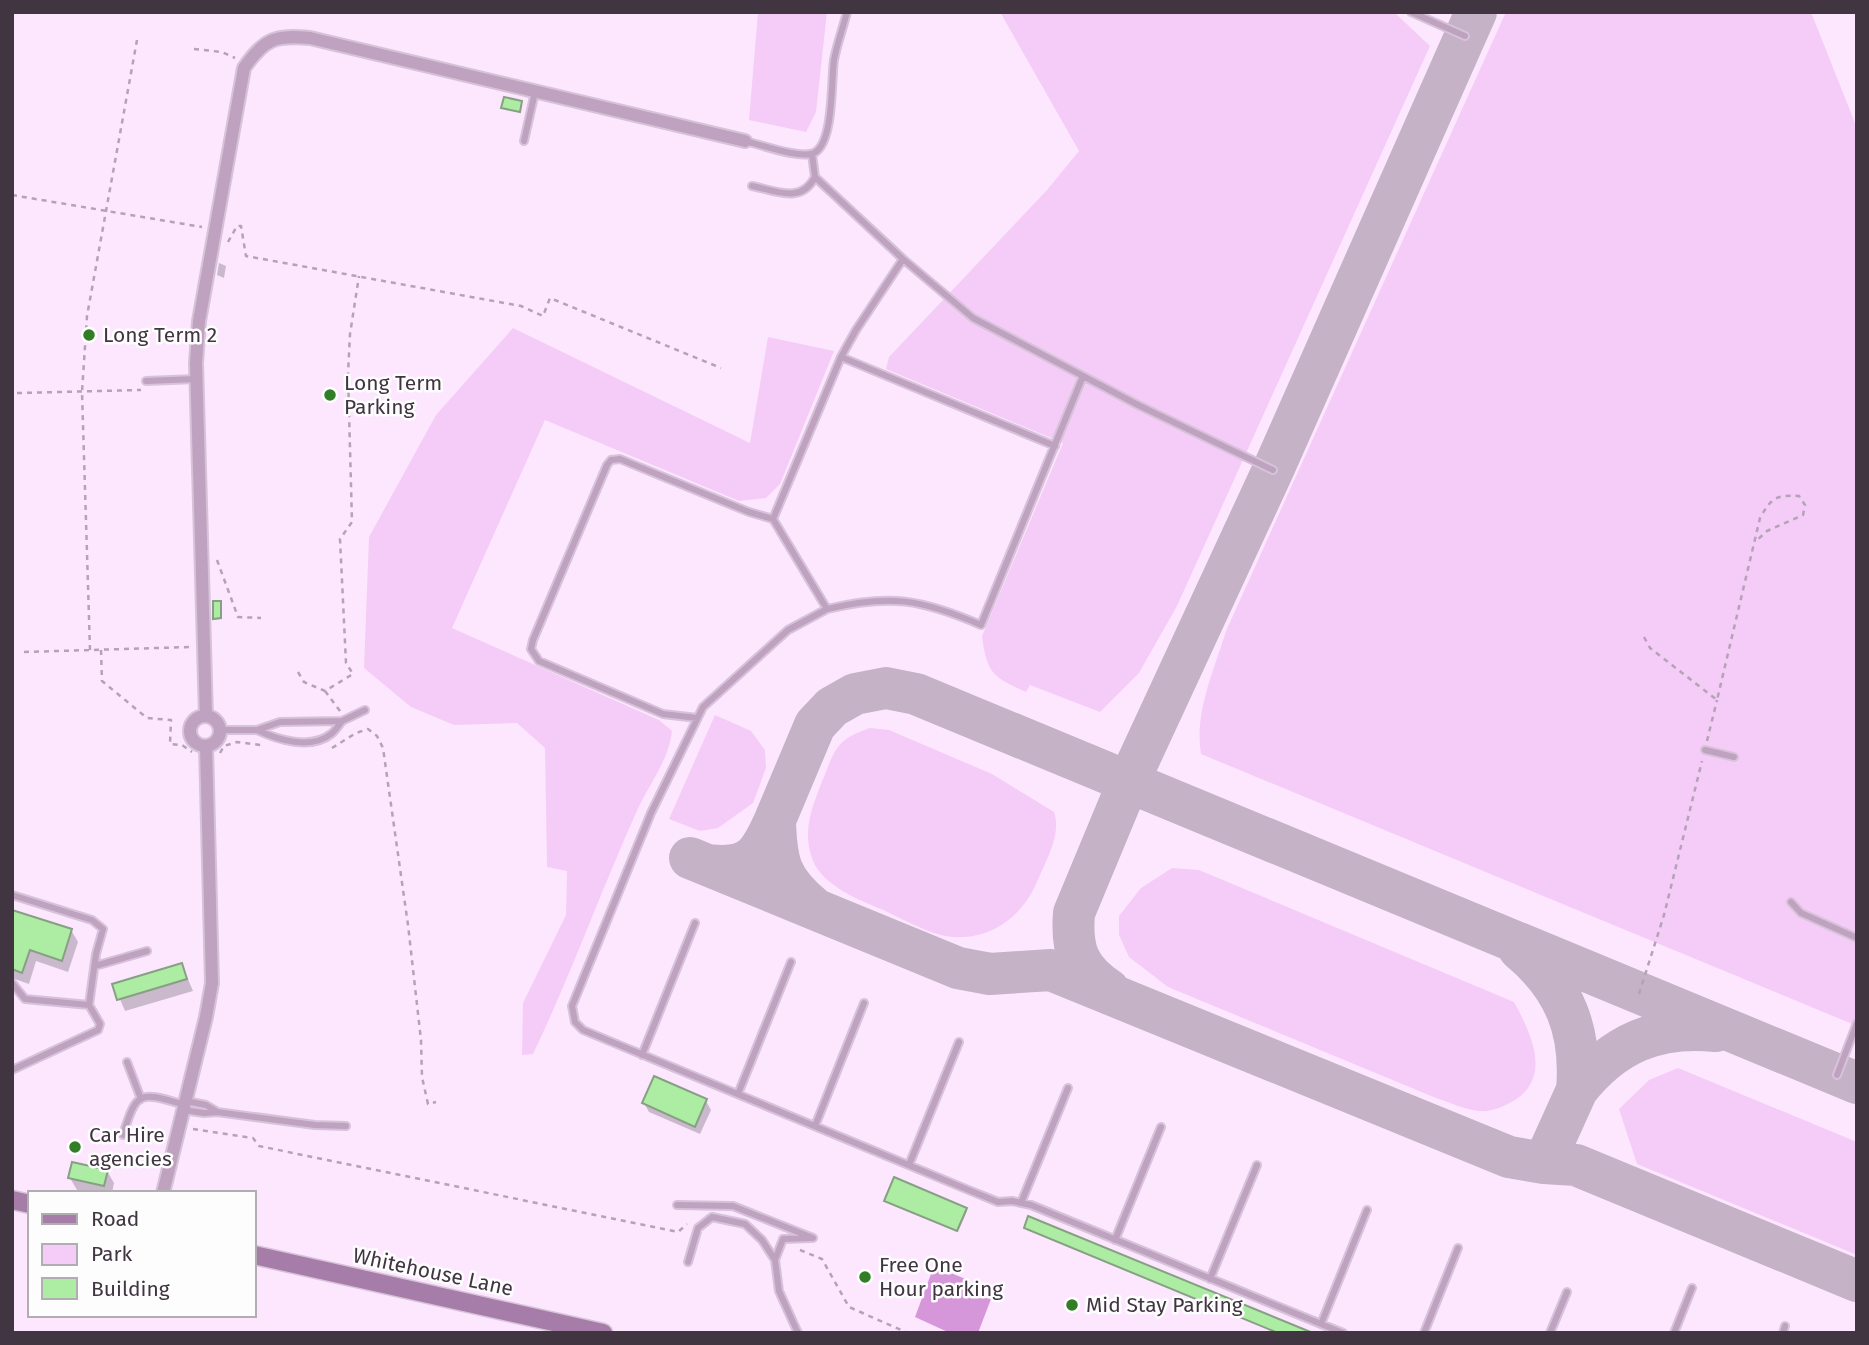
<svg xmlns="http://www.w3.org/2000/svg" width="1869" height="1345" font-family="'Fira Sans',sans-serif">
<rect width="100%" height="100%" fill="#fde7ff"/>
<!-- green -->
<path fill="#f4ccf7" d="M758 12H827L816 112 806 132 749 120Z
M1000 12H1394L1430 46 1177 606 1139 673 1100 712 1030 685 1026 692C993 677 987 674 982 636L1063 443 886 369 889 357 1047 190 1079 151Z
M1506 12H1811L1857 128V1026L1201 754C1194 712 1214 671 1226 631Z
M513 328 750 443 768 337 834 351 780 484 766 498 739 501 545 420 452 628 659 720 672 731C669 761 648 785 636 813 600 893 571 975 533 1054L522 1055 523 1003 566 915 567 871 547 867 545 748 517 723 454 725 411 707 364 668 369 537 436 415Z
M715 715 751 731 765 750 766 768 753 803 718 828 700 831 669 819Z
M870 728 889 730 992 774 1054 812C1062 834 1046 860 1037 882 1021 919 987 943 945 936 928 933 898 917 881 909 858 900 823 885 813 861 802 833 811 810 821 784 835 751 834 740 870 728Z
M1172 868 1199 870 1514 1002C1531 1033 1552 1076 1515 1100 1503 1107 1492 1112 1479 1111 1465 1110 1449 1102 1436 1098L1168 987 1129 957 1119 935V916L1141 888Z
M1678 1068 1857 1142V1255L1637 1164 1619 1109 1649 1080Z"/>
<!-- water -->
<path fill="#d596da" d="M934 1266 968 1280 971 1285 969 1290 991 1299 978 1333 953 1331 950 1333 915 1317Z"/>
<!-- shadow -->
<path fill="#0003" d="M219 263 226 266 224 278 217 275Z
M12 912 71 930 78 942 68 972 36 961 29 984 12 978Z
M182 965 193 991 125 1011 114 985Z
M706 1101 711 1110 700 1134 649 1112 644 1103Z
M107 1171 114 1183 112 1193 77 1190 70 1178Z
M886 1200 965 1209 967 1211 958 1232Z
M1025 1228 1278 1333 1027 1230Z"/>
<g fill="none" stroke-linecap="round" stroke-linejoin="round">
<!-- taxiway -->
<path stroke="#c5b2c7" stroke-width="42" d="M775 820 815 725 832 707 855 694 886 688 916 694 1857 1083
M690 858 958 968 990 974 1051 970 1509 1157 1544 1163 1576 1165 1857 1281
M709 865C750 870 759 856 775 820 776 862 780 880 813 907
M1519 949C1565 987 1582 1031 1577 1090 1614 1043 1657 1025 1716 1031
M1109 990C1078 969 1071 950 1074 913L1128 783 1273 470 1476 12
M1544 1163 1577 1090"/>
</g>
<!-- building -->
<path fill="#adeda3" stroke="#87a084" stroke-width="2" d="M504 97 522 101 520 112 501 108Z
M213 601H221V618L213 619Z
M12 910 72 929 62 961 30 950 22 973 12 969Z
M182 963 187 979 117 1000 112 984Z
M654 1076 707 1099 695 1127 642 1103Z
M72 1162 108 1170 104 1186 68 1178Z
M894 1177 967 1208 957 1231 884 1201Z
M1028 1216 1313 1333H1278L1024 1228Z"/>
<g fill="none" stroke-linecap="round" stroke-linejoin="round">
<defs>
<path id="lane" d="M1411 12 1465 36
M524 141 535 92
M745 141C762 145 799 159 814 153 834 143 831 81 834 60 837 44 843 28 847 12
M812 154 815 177 903 259 973 318 1138 405 1273 470
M752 186C777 191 801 204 815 177
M903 259 856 330 841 357 773 519 827 609 788 630 703 707 651 813 572 1006 575 1022 583 1030 971 1191 998 1202 1012 1201 1031 1205 1343 1333
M841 357 1055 446
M146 381 196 379
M827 609C890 594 921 599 981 625L1083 376
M697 718 663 714 539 661 531 649 533 640 607 465 611 460 620 459 749 512 773 519
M219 730H257L280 722 342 721 365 710
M257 730C278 740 311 750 331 734 335 731 339 725 342 721
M1705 750 1734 757
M12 895 92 920 103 929 96 954 89 1005 100 1024 98 1030 12 1070
M1791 902 1801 913 1857 938
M95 966 147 951
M12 983 25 999 89 1005
M642 1055 695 923
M127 1062 141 1099
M1837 1075 1857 1023
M738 1094 791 962
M186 1101 206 1105 216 1111
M184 1110 204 1113 217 1112 315 1125 346 1126
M815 1126 864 1003
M123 1135C137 1089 140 1092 185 1105
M909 1165 959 1042
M1021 1203 1068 1088
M677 1205 733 1206 813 1238
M1115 1240 1161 1127
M775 1260 783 1239 811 1238
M688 1262 698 1228 712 1217 745 1224 762 1240 775 1260 779 1291 798 1333
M1210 1279 1257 1165
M1321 1324 1367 1210
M1424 1333 1458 1248
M1550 1333 1567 1292
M1674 1333 1692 1288
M1783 1333 1785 1326"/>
<path id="street" d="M206 716 196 363 199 321 244 68C265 38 275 35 310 38L745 141
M190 731a15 15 0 1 1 30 0a15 15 0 1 1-30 0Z
M163 1193 206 1017 212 983 206 746"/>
<path id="secondary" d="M12 1200 30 1204
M254 1255 603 1333"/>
</defs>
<!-- lane casing -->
<use href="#lane" stroke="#d7c3d9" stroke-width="10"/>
<!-- street casing -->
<use href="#street" stroke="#d7c3d9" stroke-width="16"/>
<!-- secondary casing -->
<use href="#secondary" stroke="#d7c3d9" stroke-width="21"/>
<!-- path -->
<path stroke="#b4a2b5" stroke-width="2.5" stroke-dasharray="5 5" stroke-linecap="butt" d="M194 49 222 52 235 58
M12 195 202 227
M228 242 237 226H241L246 256 521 306 543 316 550 298 721 368
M17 393 141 390
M217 560 238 617 261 618
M1644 637 1650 648 1717 700 1760 518C1772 497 1776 495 1799 496L1805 505 1803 515 1767 531 1755 542
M90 650 82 392 87 316 137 40
M101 650 102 681 147 718 171 720 170 744 182 745 192 752
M24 652 190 647
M298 672 304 682 325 691 353 674 346 663 340 539 352 522 348 374 350 334 359 276
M325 691 340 711
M1707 741 1717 700
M332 748 356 733 368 729 377 736 383 748 408 925 421 1040 422 1077 428 1104 436 1102
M220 753 224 746 237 742 261 745
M1639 994 1664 915 1702 761
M193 1129 253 1138 259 1146 678 1232 687 1224
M800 1250 822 1259 849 1307 908 1333"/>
<!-- lane -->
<use href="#lane" stroke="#bfa2c0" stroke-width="6"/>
<!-- street -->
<use href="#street" stroke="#bfa2c0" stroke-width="12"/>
<!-- secondary -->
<use href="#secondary" stroke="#a67ca9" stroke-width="18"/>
</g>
<!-- markers -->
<g fill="#327e27" stroke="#fdfdfd" stroke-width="2.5">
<circle cx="89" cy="335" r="7"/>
<circle cx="330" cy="395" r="7"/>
<circle cx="75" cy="1147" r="7"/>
<circle cx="865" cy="1277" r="7"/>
<circle cx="1072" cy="1305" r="7"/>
</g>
<g text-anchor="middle" stroke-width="5" stroke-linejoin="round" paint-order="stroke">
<!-- poi labels -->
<g font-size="21" fill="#403541" stroke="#fdfdfd" text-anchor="start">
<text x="103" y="342">Long Term 2</text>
<text x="344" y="390">Long Term<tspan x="344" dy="24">Parking</tspan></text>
<text x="89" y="1142">Car Hire<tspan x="89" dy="24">agencies</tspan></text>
<text x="879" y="1272">Free One<tspan x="879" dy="24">Hour parking</tspan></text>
<text x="1086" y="1312">Mid Stay Parking</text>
</g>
<!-- street labels -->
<g font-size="21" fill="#403541" stroke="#fdfdfd">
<text transform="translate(433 1272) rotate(12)" y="7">Whitehouse Lane</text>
</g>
</g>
<!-- border -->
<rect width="1869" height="1345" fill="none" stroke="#403541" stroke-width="28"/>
<!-- legend -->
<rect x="28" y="1191" width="228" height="126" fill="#fdfdfd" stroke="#b1adb2" stroke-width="2"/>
<rect x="42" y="1214" width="35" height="10" fill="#a67ca9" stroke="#b1adb2" stroke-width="2"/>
<text x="91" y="1226" font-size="21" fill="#403541">Road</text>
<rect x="42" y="1244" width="35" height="21" fill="#f4ccf7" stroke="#b1adb2" stroke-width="2"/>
<text x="91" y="1261" font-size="21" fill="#403541">Park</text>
<rect x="42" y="1278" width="35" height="21" fill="#adeda3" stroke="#b1adb2" stroke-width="2"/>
<text x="91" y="1296" font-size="21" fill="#403541">Building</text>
</svg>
